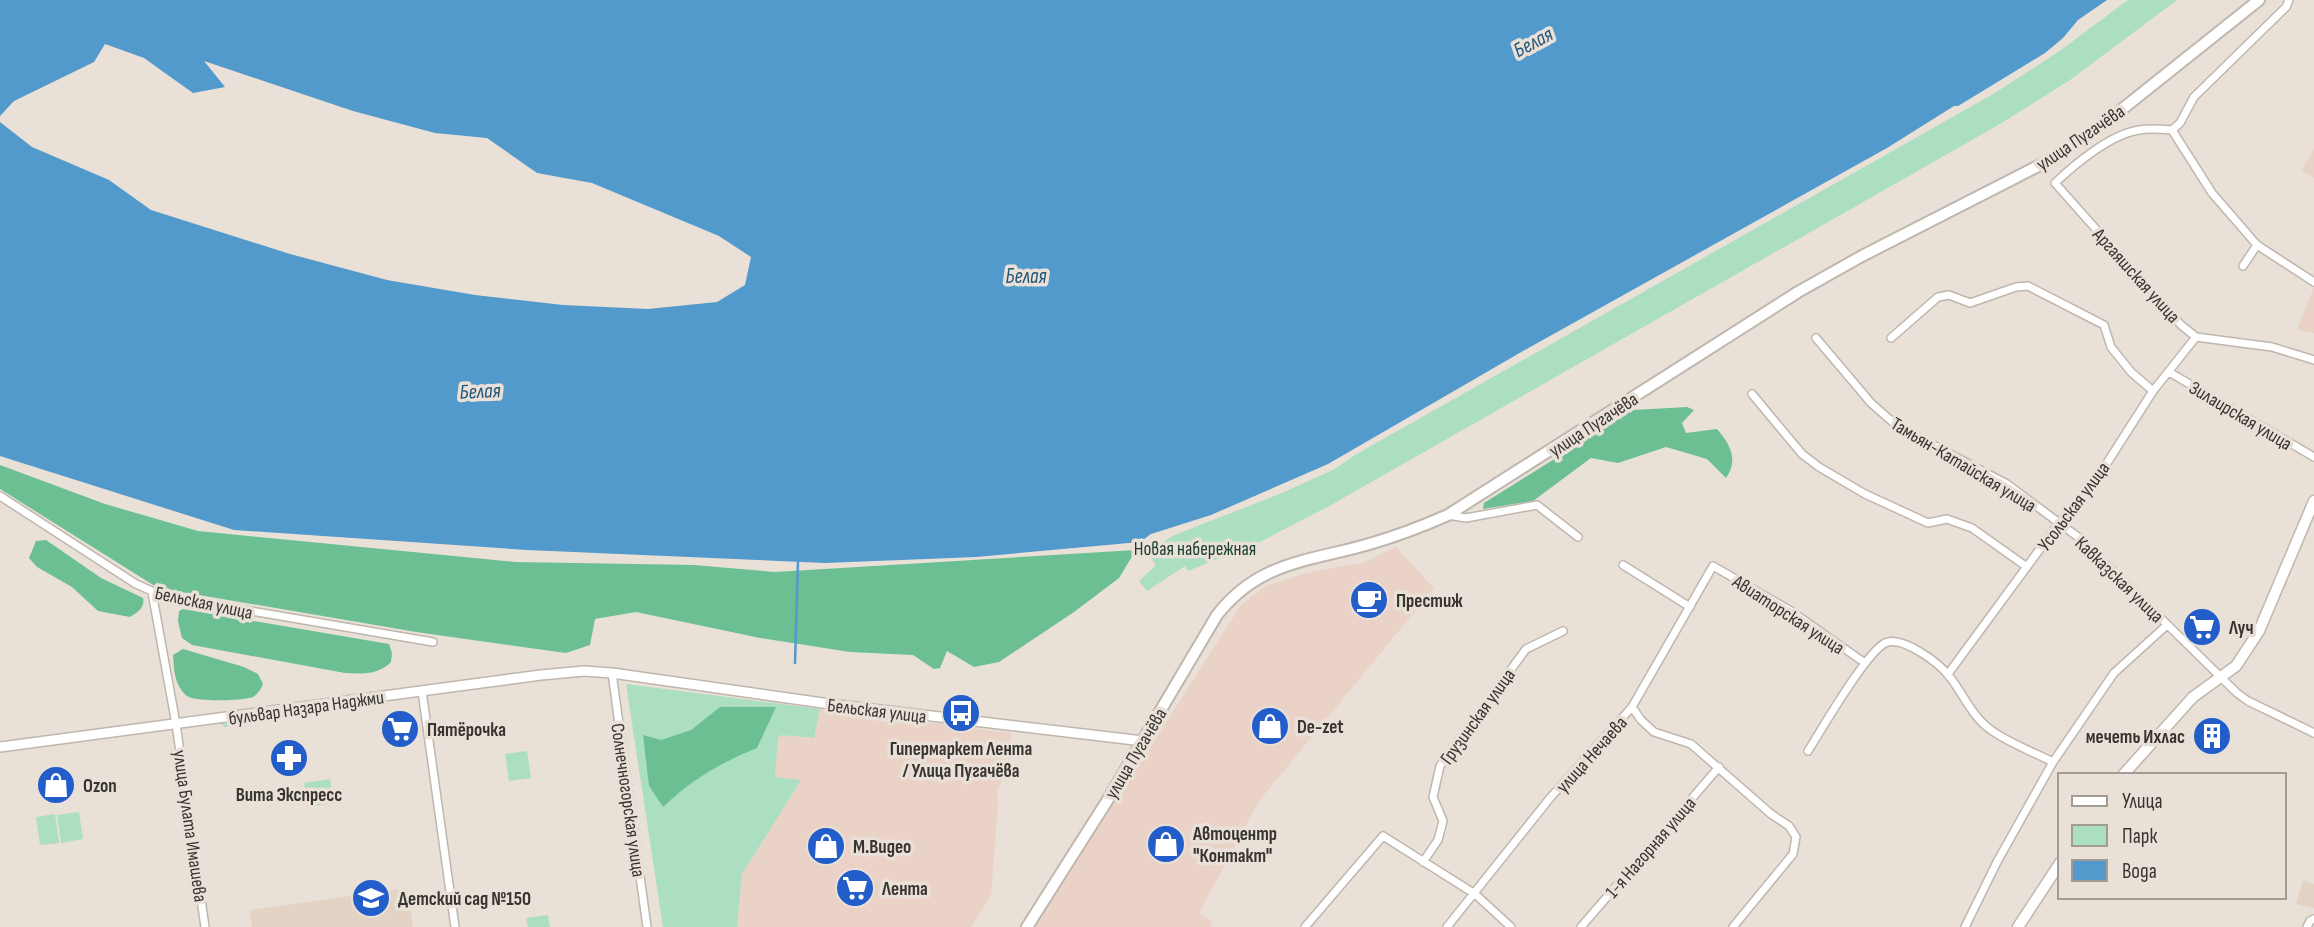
<svg xmlns="http://www.w3.org/2000/svg" width="2314" height="927" font-family="'Sofia Sans Condensed',sans-serif">
<rect width="100%" height="100%" fill="#e9e0d7"/>
<!-- commercial -->
<path fill="#ead2c7" d="M2314 149V178L2301 170Z
M2314 287V333L2297 330Z
M1396 547 1434 588 1259 801 1199 913 1213 922 1210 927H1035L1241 605 1266 586 1306 573 1365 562Z
M820 709 1011 733 1008 768 997 791 998 804 991 896 971 927H737L742 874 800 781 775 777 778 738 781 735 814 738Z"/>
<!-- built -->
<path fill="#e2d3c4" d="M2303 880 2314 884V908L2296 904Z
M407 888 413 927H252L250 910Z"/>
<!-- green -->
<path fill="#acdfc1" d="M2128 0H2177L2070 80 2000 124 1331 505 1264 540 1188 571 1185 566 1147 591 1139 581 1156 565 1151 559 1155 548 1172 536 1277 495 1333 470 1355 455 1995 93 2061 50Z
M626 684 820 709 814 738 781 735 778 738 775 777 801 780 742 874 737 927H663Z
M321 708 316 713 225 727 218 722Z
M527 751 531 778 509 781 505 754Z
M330 779 334 803 308 807 304 783Z
M79 812 83 839 61 843 57 815Z
M55 814 59 843 40 845 36 817Z
M548 915 550 927H528L526 918Z"/>
<!-- forest -->
<path fill="#6cbf93" d="M1687 407 1694 410 1682 423 1686 433 1717 429C1730 444 1739 460 1726 478L1707 459 1666 447 1618 463 1591 458 1533 501 1483 509 1484 503 1633 410Z
M0 465 105 504 198 531 515 562 694 565 775 572 1136 550 1119 578 1074 612 999 662 974 667 947 651 940 668 934 669 913 655 850 652 760 638 636 612 595 619 590 645 566 653 416 632 158 588 0 489Z
M46 540 101 578 143 598C145 608 138 612 130 617L98 611 72 587 37 567 29 558 36 541Z
M183 609 389 644 392 653 391 662C379 675 361 674 345 673L192 645 182 638 178 621 179 611Z
M183 649 244 667 258 674 263 684C261 689 258 694 253 697 243 701 195 702 187 696 174 685 174 669 173 655Z
M720 707H776L757 748C722 762 691 780 663 807L649 786 643 735 661 740 691 730Z"/>
<!-- water -->
<path fill="#5299cc" d="M0 0H2107L2078 20 2063 38 2045 53 1958 106H1954L1887 148 1523 351 1328 464 1211 515 1151 534 1140 542 976 557 825 563 527 550 234 530 0 456V122L32 147 109 180 151 210 290 254 387 280 475 295 563 305 648 309 717 302 745 285 751 257 719 236 592 183 537 173 487 138 435 133 353 111 204 61 225 87 193 93 144 58 105 44 94 62 14 101 0 116Z"/>
<g fill="none" stroke-linecap="round" stroke-linejoin="round">
<!-- stream -->
<path stroke="#5299cc" stroke-width="2.5" d="M795 663 798 561"/>
<defs>
<path id="minor" d="M2289 0 2286 7 2194 97 2180 123 2172 130C2161 129 2150 128 2139 130 2111 134 2075 164 2055 183L2181 325 2196 337 2272 347 2314 360
M2172 130 2212 193 2257 245 2314 282
M2243 266 2257 245
M1816 338 1871 403 1897 426 2007 484 2078 537 2237 693 2248 701 2314 733
M1891 338 1938 297 1949 295 1970 303 2016 287 2028 286 2104 325 2111 347 2131 372 2153 391
M2169 372 2314 457
M1752 394 1802 454 1819 467 1865 494 1928 523 1947 519 1972 528 2027 567
M0 496 136 584 163 596 433 642
M1448 515 1466 518 1537 505 1578 537
M1623 565 1690 607
M152 592 176 724 205 927
M612 673 647 927
M1948 674 2059 523 2107 463 2153 391 2196 337
M422 691 455 927
M1632 707 1641 720 1654 732 1691 744 1771 814 1789 826 1796 837 1793 854 1733 927
M1808 751C1822 729 1865 654 1885 643 1902 635 1939 663 1949 676 1963 693 1972 717 1991 730 2009 743 2033 752 2053 762
M1423 862 1438 840 1443 821 1433 797 1440 766 1526 649 1563 631
M1305 927 1383 836 1475 894 1511 927
M1447 927 1550 798 1632 707 1713 566 1791 611 1865 663
M1581 927 1719 767
M1965 927 1997 862 2053 762 2114 673 2167 625
M2307 927 2310 921 2314 919"/>
<path id="tertiary" d="M0 747 541 675 584 671 612 673 830 704 1143 741"/>
<path id="secondary" d="M2123 775 2193 697 2236 666 2259 631 2314 501
M2018 927 2060 863"/>
<path id="primary" d="M1027 927 1107 801 1217 615C1259 562 1305 562 1366 545 1394 537 1421 527 1448 515L1798 292 1862 256 2048 161 2101 126 2259 0"/>
</defs>
<!-- minor casing -->
<use href="#minor" stroke="#bfb6ad" stroke-width="10"/>
<!-- tertiary casing -->
<use href="#tertiary" stroke="#bfb6ad" stroke-width="12"/>
<!-- secondary casing -->
<use href="#secondary" stroke="#bfb6ad" stroke-width="13"/>
<!-- primary casing -->
<use href="#primary" stroke="#bfb6ad" stroke-width="14"/>
<!-- minor -->
<use href="#minor" stroke="#fff" stroke-width="7"/>
<!-- tertiary -->
<use href="#tertiary" stroke="#fff" stroke-width="9"/>
<!-- secondary -->
<use href="#secondary" stroke="#fff" stroke-width="10"/>
<!-- primary -->
<use href="#primary" stroke="#fff" stroke-width="10"/>
</g>
<!-- icons -->
<defs>
<symbol id="cafe-disc" viewBox="-11 -11 22 22"><circle r="9.5" fill="#235dca" stroke="#e9e0d7"/><path d="M-5.5-4.5H6V0H3Q3 3.5 0 3.5H-2.5Q-5.5 3.5-5.5 0ZM3-3.2v2h1.7v-2ZM-6 4.5H4V6H-6Z" fill="#fff"/></symbol>
<symbol id="supermarket-disc" viewBox="-11 -11 22 22"><circle r="9.5" fill="#235dca" stroke="#e9e0d7"/><path d="M-6-5.5h2.5l.6 2H6L4.5 2H-2.5L-4.4-4H-6ZM-1.5 3.2a1.3 1.3 0 1 0 .1 0ZM3 3.2a1.3 1.3 0 1 0 .1 0Z" fill="#fff"/></symbol>
<symbol id="bus-disc" viewBox="-11 -11 22 22"><circle r="9.5" fill="#235dca" stroke="#e9e0d7"/><path d="M-5-6H5V4H4V6H2V4H-2V6H-4V4H-5ZM-3.5-4V0h7V-4ZM-3.5 1.2v1.5H-2V1.2ZM2 1.2v1.5H3.5V1.2Z" fill="#fff"/></symbol>
<symbol id="shop-disc" viewBox="-11 -11 22 22"><circle r="9.5" fill="#235dca" stroke="#e9e0d7"/><path d="M-5-2.5h2.3a2.7 3.5 0 0 1 5.4 0H5L5.5 6h-11ZM-1.5-2.5h3a1.5 2.3 0 0 0-3 0Z" fill="#fff"/></symbol>
<symbol id="building-disc" viewBox="-11 -11 22 22"><circle r="9.5" fill="#235dca" stroke="#e9e0d7"/><path d="M-4-6H4V6H1V3H-1V6H-4ZM-2.5-4.3h1.7v1.8h-1.7ZM.8-4.3h1.7v1.8H.8ZM-2.5-1h1.7V.8h-1.7ZM.8-1h1.7V.8H.8Z" fill="#fff"/></symbol>
<symbol id="pharmacy-disc" viewBox="-11 -11 22 22"><circle r="9.5" fill="#235dca" stroke="#e9e0d7"/><path d="M-2-6h4v4h4v4h-4v4h-4v-4h-4v-4h4Z" fill="#fff"/></symbol>
<symbol id="school-disc" viewBox="-11 -11 22 22"><circle r="9.5" fill="#235dca" stroke="#e9e0d7"/><path d="M0-5L7-2L0 1L-7-2ZM-4 1L0 2.5L4 1V4Q0 6-4 4Z" fill="#fff"/></symbol>
</defs>
<g fill-rule="evenodd">
<use href="#cafe-disc" x="1347" y="578" width="44" height="44"/>
<use href="#supermarket-disc" x="2180" y="605" width="44" height="44"/>
<use href="#bus-disc" x="939" y="691" width="44" height="44"/>
<use href="#shop-disc" x="1248" y="704" width="44" height="44"/>
<use href="#supermarket-disc" x="378" y="707" width="44" height="44"/>
<use href="#building-disc" x="2190" y="714" width="44" height="44"/>
<use href="#pharmacy-disc" x="267" y="736" width="44" height="44"/>
<use href="#shop-disc" x="34" y="763" width="44" height="44"/>
<use href="#shop-disc" x="1144" y="822" width="44" height="44"/>
<use href="#shop-disc" x="804" y="824" width="44" height="44"/>
<use href="#supermarket-disc" x="833" y="866" width="44" height="44"/>
<use href="#school-disc" x="349" y="876" width="44" height="44"/>
</g>
<g text-anchor="middle" stroke-width="7" stroke-linejoin="round" paint-order="stroke">
<!-- street labels -->
<g font-size="19" fill="#383531" stroke="#e9e0d7">
<text transform="translate(2080 137) rotate(-34)" y="7">улица Пугачёва</text>
<text transform="translate(2137 275) rotate(48)" y="7">Аргаяшская улица</text>
<text transform="translate(2241 415) rotate(31)" y="7">Зилаирская улица</text>
<text transform="translate(1593 424) rotate(-33)" y="7">улица Пугачёва</text>
<text transform="translate(1964 464) rotate(31)" y="7">Тамьян-Катайская улица</text>
<text transform="translate(2073 506) rotate(-53)" y="7">Усольская улица</text>
<text transform="translate(2120 579) rotate(44)" y="7">Кавказская улица</text>
<text transform="translate(204 602) rotate(12)" y="7">Бельская улица</text>
<text transform="translate(1789 614) rotate(33)" y="7">Авиаторская улица</text>
<text transform="translate(306 707) rotate(-8)" y="7">бульвар Назара Наджми</text>
<text transform="translate(877 710) rotate(7)" y="7">Бельская улица</text>
<text transform="translate(1477 716) rotate(-54)" y="7">Грузинская улица</text>
<text transform="translate(1135 753) rotate(-59)" y="7">улица Пугачёва</text>
<text transform="translate(1591 754) rotate(-48)" y="7">улица Нечаева</text>
<text transform="translate(629 800) rotate(82)" y="7">Солнечногорская улица</text>
<text transform="translate(191 826) rotate(82)" y="7">улица Булата Имашева</text>
<text transform="translate(1650 847) rotate(-49)" y="7">1-я Нагорная улица</text>
</g>
<!-- park labels -->
<g font-size="19" fill="#1c402d" stroke="#e9e0d7">
<text x="1195" y="555">Новая набережная</text>
</g>
<!-- poi labels -->
<g font-size="19" font-weight="bold" fill="#383531" stroke="#e9e0d7" text-anchor="start">
<text x="1396" y="607">Престиж</text>
<text x="2229" y="634">Луч</text>
<text x="1297" y="733">De-zet</text>
<text x="427" y="736">Пятёрочка</text>
<text x="2185" y="743" text-anchor="end">мечеть Ихлас</text>
<text x="961" y="755" text-anchor="middle">Гипермаркет Лента<tspan x="961" dy="22">/ Улица Пугачёва</tspan></text>
<text x="83" y="792">Ozon</text>
<text x="289" y="801" text-anchor="middle">Вита Экспресс</text>
<text x="1193" y="840">Автоцентр<tspan x="1193" dy="22">"Контакт"</tspan></text>
<text x="853" y="853">М.Видео</text>
<text x="882" y="895">Лента</text>
<text x="398" y="905">Детский сад №150</text>
</g>
<!-- water labels -->
<g font-size="21" font-style="italic" fill="#215679" stroke="#e9e0d7">
<text transform="translate(1533 42) rotate(-28)" y="7">Белая</text>
<text x="1026" y="283">Белая</text>
<text transform="translate(480 391) rotate(-2)" y="7">Белая</text>
</g>
</g>
<!-- legend -->
<rect x="2058" y="773" width="228" height="126" fill="#e9e0d7" stroke="#a29c95" stroke-width="2"/>
<rect x="2072" y="796" width="35" height="10" fill="#ffffff" stroke="#a29c95" stroke-width="2"/>
<text x="2122" y="808" font-size="21" fill="#383531">Улица</text>
<rect x="2072" y="825" width="35" height="21" fill="#acdfc1" stroke="#a29c95" stroke-width="2"/>
<text x="2122" y="843" font-size="21" fill="#383531">Парк</text>
<rect x="2072" y="860" width="35" height="21" fill="#5299cc" stroke="#a29c95" stroke-width="2"/>
<text x="2122" y="878" font-size="21" fill="#383531">Вода</text>
</svg>
